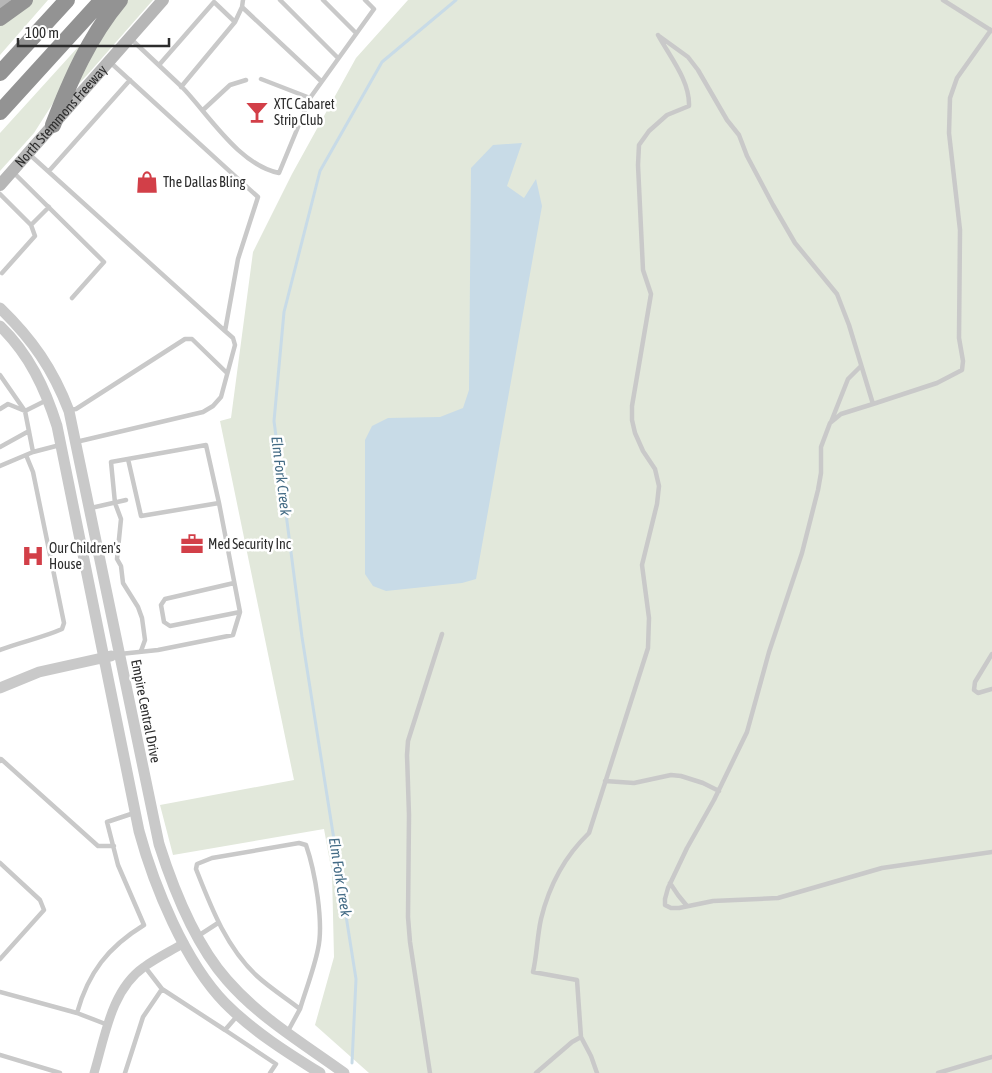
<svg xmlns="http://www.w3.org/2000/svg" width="992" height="1073" font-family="'Asap Condensed',sans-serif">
<rect width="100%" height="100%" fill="#fff"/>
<!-- green -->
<path fill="#e2e8db" d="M32 0H48L0 55V25Z
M125 0H153L88 74 72 91 86 58Z
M408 0H992V1073H369L315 1025 334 957 332 873 324 829 173 855 160 805 294 780 220 421 231 418 253 252 292 174 356 58Z
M89 35 55 100 34 133 0 171V133Z"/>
<!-- water -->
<path fill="#c8dbe7" d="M522 143 507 186 524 198 536 179 542 206 476 579 462 583 386 591 373 586 365 574V440L372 426 388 418 440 417 463 408 469 390 471 168 493 145Z"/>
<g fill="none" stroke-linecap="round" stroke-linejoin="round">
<!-- stream -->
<path stroke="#c8dbe7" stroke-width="3" d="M352 1063 356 979 302 637 274 421 284 312 320 171 382 62 456 0"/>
<!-- service -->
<path stroke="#c9c9c9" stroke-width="4.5" d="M243 0 242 7 321 81
M280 0 338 58
M323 0 356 33
M943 0 992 31
M659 36 688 57 698 70 727 120 739 135 747 156 773 205 795 243 837 294 849 325 873 404 937 383 962 370 963 361 959 338 960 230 949 133 950 98 957 78 991 30
M131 39C148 55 165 71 182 87 209 115 239 165 279 173L310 98 374 9 365 0
M159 65 214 2 235 22
M261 79 310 98
M181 87 235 22 242 7
M203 110 230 85 246 80
M29 154 225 331 238 259 258 197 111 63
M49 171 130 80
M13 172 104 262 72 298
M0 194 31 225 35 236 2 273
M31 225 49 207
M0 375 25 411 33 452
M873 404 841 414 830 423 821 447V473L818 490 802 553 769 652 747 732 714 800 687 848 668 888 665 899V905L671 908H679L713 901 778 898 882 868 992 852
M0 409 8 404 25 411 47 400
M70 410 76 409 185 339H192L227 373
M831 422 848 379 861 366
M76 442 203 412 213 406 221 397 235 345 233 338 225 331
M0 447 29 431
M128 459 141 516 219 503
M0 466 33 452 60 445
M91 508 126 500
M234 583 165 599 161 605 164 622 170 626 240 612
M0 650C20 642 42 638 62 629L64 623 33 472 26 455
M120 654 158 650 233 635 240 612 219 503 206 445 111 462 115 503 121 519 117 559 121 566 123 583 138 607 142 618 145 640 141 651
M992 654 975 682 974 690 978 693 992 689
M0 761 1 759 98 846H114
M605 781 634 783 671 775 681 776 703 783 719 791
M299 843 306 845C315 871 324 923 318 949 314 969 306 989 300 1009 286 998 270 988 257 976 226 947 211 907 196 869L197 864 212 858Z
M0 863 40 900 44 910 0 959
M670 883 678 895 687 906
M198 936 218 923
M145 967 162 989 225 1030
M0 992 77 1013 108 1025
M77 1013C88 973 108 947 144 925L118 865 107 822 134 813
M238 1015 225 1030 276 1064 270 1073
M288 1031 300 1009
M0 1055 60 1073
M125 1073 143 1017 162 989
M430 1073 410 942 408 917 409 815 407 755 408 741 442 634
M536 1073 572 1042 581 1037
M597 1073 591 1056 581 1037 577 980 533 972C537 955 537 937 541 919 549 886 565 856 589 833L648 648 649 618 642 565 657 504 659 486 655 469 643 451 635 433 632 420V406L651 294 643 270 638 165 639 145 649 131 667 115 689 106C690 81 670 57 658 35
M938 1073 992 1057"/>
<!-- minor -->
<path stroke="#c9c9c9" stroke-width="9" d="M94 1073C105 1037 111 990 144 967 156 958 171 951 184 943"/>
<!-- tertiary -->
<path stroke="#c9c9c9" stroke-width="11" d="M0 308C32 339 53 369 69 411L159 844C173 888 196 945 227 980 260 1018 304 1044 344 1073
M0 326C29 354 45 388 57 426L139 831C154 886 185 962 225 1003 253 1031 286 1052 320 1073
M0 688 39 672 111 656"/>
<!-- secondary -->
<g stroke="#b6b6b6" stroke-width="12">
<path d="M0 5 5 0"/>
<path id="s1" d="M0 185 163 0"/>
</g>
<!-- motorway -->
<path stroke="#939393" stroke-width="16" d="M0 18 25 0
M0 73 67 0
M0 112 102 0
M53 125C70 81 89 37 120 0"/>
</g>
<!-- icons -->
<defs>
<symbol id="bar-bare" viewBox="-9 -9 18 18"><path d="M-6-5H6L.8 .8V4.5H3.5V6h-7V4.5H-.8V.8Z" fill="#d23f48" stroke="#fff" stroke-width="2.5" paint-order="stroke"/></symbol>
<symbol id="shop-bare" viewBox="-9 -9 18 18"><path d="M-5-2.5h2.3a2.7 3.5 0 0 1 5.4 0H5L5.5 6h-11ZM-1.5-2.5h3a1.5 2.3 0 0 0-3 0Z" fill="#d23f48" stroke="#fff" stroke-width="2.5" paint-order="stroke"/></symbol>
<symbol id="office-bare" viewBox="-9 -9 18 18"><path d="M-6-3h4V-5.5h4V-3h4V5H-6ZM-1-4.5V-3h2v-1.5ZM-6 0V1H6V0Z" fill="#d23f48" stroke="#fff" stroke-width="2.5" paint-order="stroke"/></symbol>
<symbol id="hospital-bare" viewBox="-9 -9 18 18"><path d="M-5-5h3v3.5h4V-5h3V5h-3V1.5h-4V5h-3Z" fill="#d23f48" stroke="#fff" stroke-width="2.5" paint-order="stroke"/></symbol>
</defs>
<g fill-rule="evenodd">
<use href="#bar-bare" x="241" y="96" width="32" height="32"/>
<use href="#shop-bare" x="131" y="166" width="32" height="32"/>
<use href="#office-bare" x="176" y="528" width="32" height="32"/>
<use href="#hospital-bare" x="17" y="540" width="32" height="32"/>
</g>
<g text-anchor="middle" stroke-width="5" stroke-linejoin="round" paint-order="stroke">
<!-- poi labels -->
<g font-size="14" fill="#2c2c2c" stroke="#fff" text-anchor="start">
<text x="274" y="109">XTC Cabaret<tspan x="274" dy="16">Strip Club</tspan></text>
<text x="163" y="187">The Dallas Bling</text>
<text x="208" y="549">Med Security Inc</text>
<text x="49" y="553">Our Children's<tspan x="49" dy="16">House</tspan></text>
</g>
<!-- street labels -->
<g font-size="14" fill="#2c2c2c" stroke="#fff">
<text dy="5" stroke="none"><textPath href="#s1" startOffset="92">North Stemmons Freeway</textPath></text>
<text transform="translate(146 711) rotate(79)" y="5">Empire Central Drive</text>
</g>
<!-- water labels -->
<g font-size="15" font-style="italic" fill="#436b85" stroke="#fff">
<text transform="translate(281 476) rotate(83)" y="5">Elm Fork Creek</text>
<text transform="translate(340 877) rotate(81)" y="5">Elm Fork Creek</text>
</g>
</g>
<!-- scale -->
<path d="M18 38v8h151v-8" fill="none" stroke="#2c2c2c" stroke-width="2.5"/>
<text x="25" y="38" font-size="15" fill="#2c2c2c" stroke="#ffffff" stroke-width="4" paint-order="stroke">100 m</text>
</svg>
